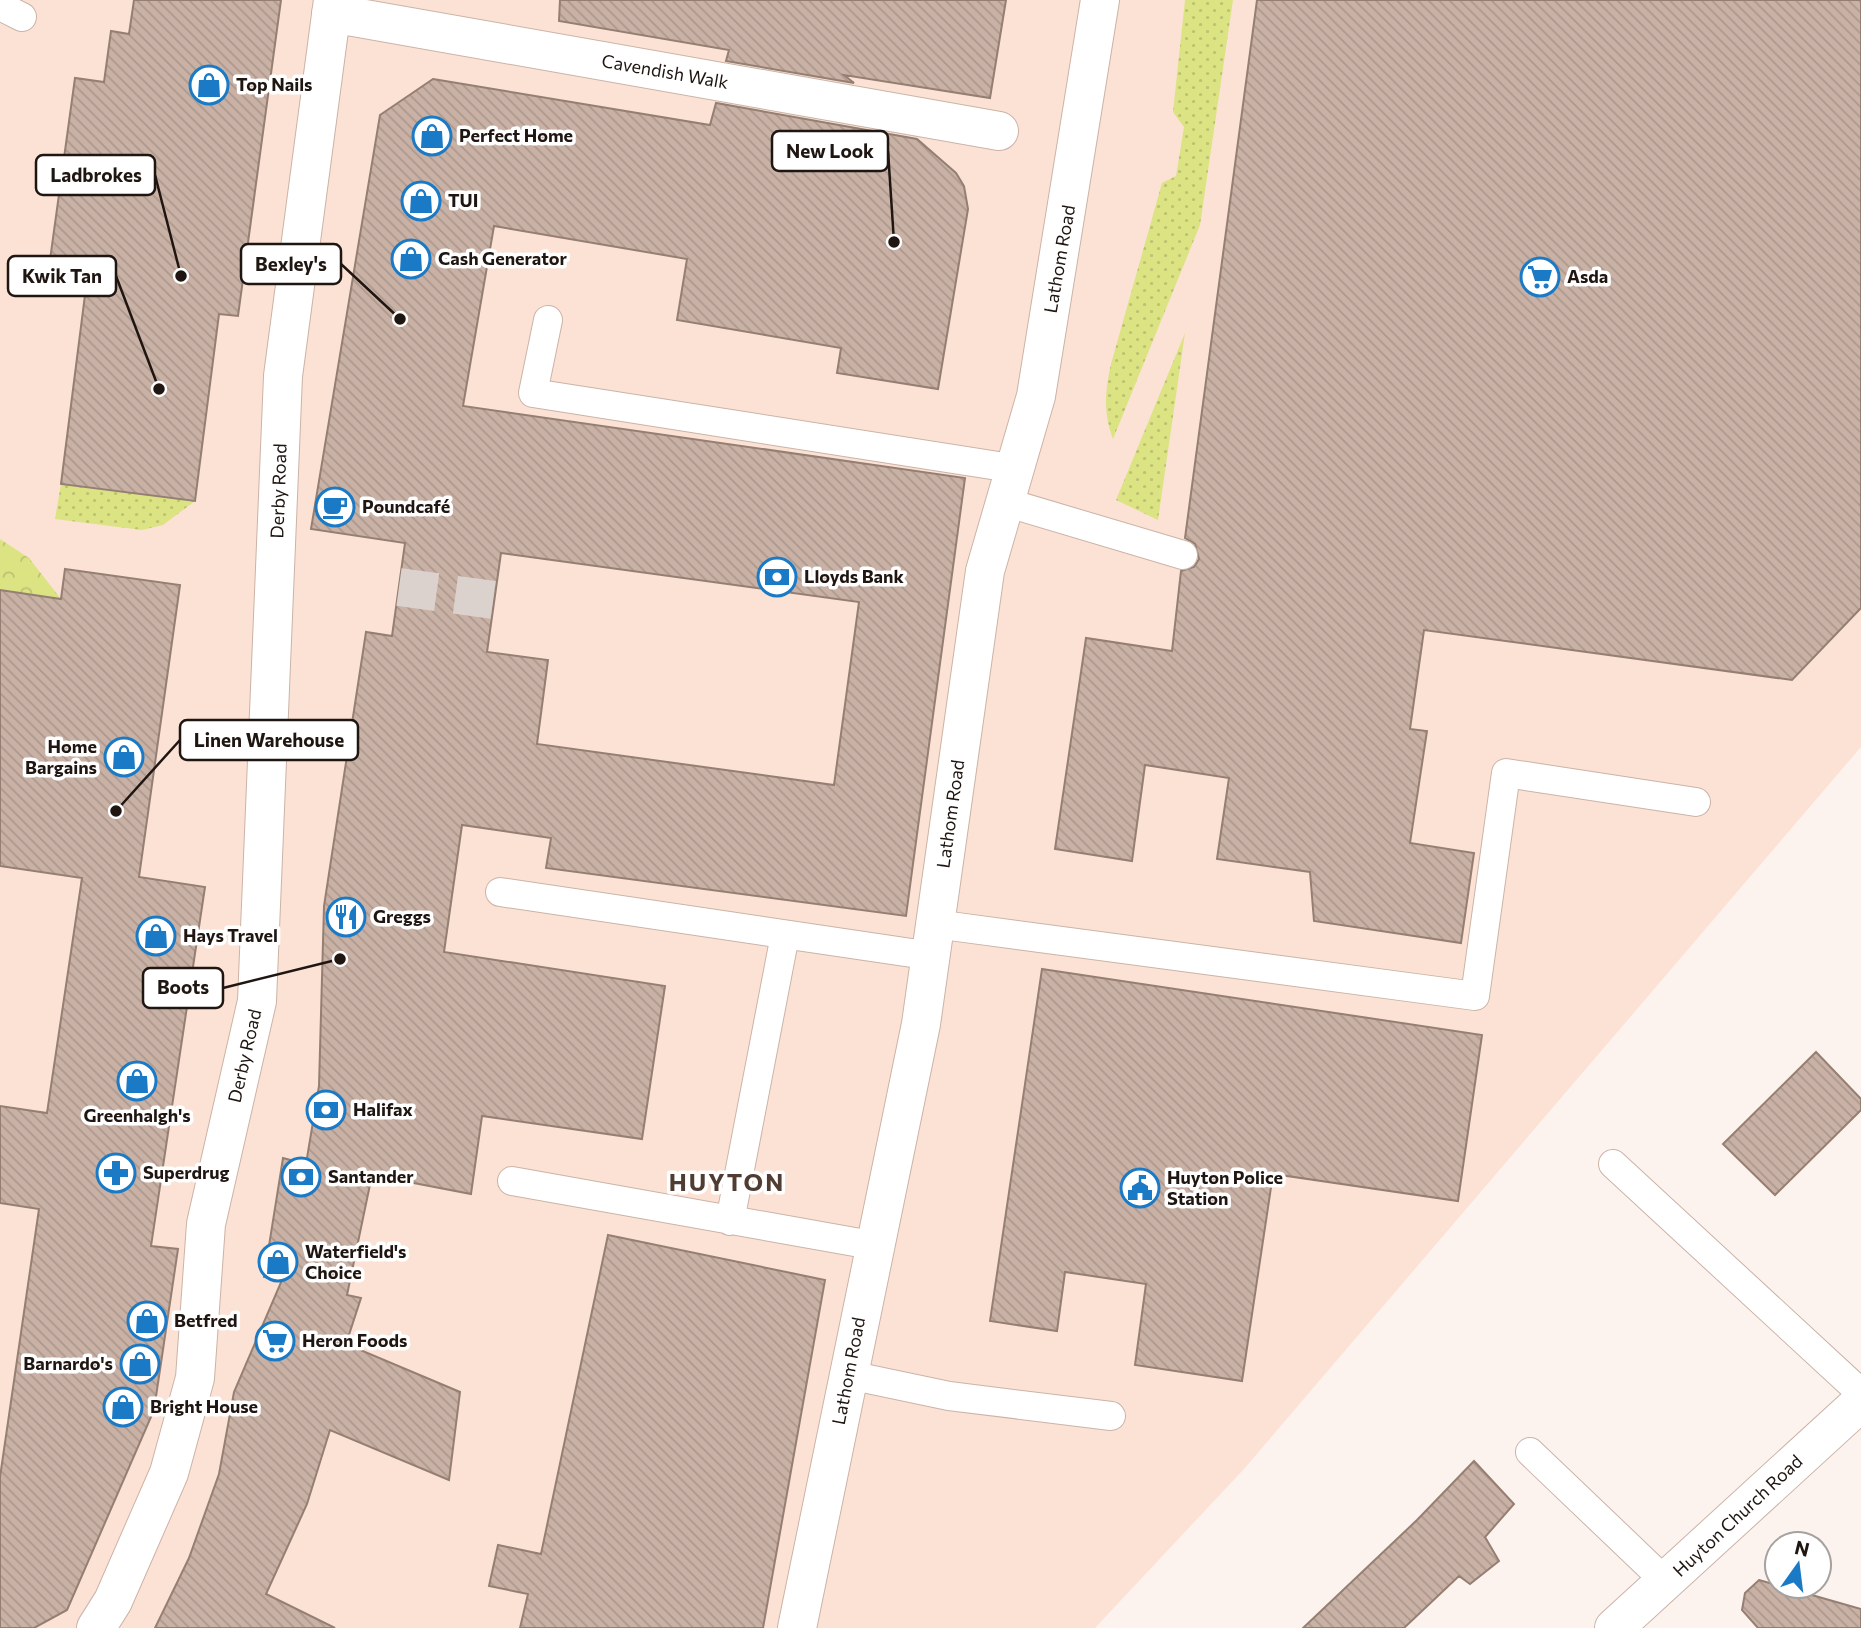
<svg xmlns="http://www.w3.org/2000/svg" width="1861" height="1628" font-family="Commissioner,sans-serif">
<defs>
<pattern id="grass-dots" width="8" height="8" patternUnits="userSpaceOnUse" patternTransform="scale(1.75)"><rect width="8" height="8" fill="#dbe383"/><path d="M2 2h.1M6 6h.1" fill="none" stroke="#bcc270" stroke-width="1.8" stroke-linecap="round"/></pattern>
<pattern id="forest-crowns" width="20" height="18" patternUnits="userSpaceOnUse" patternTransform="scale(1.75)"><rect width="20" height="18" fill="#dbe383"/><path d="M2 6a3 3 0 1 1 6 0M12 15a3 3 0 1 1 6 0" fill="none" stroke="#bcc270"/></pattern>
<pattern id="building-back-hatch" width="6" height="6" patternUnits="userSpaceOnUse" patternTransform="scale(1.75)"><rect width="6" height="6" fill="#c9b1a5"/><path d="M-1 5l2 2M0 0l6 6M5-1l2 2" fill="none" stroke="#ac988d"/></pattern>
</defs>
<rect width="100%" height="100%" fill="#fdf3ee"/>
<!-- built -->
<path fill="#fce2d5" d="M0 0H1861V747L1244 1469 1095 1628H0Z"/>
<!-- grass -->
<path fill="url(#grass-dots)" d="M1185 0H1233L1200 225 1113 439C1103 412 1105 391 1111 364L1162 183 1176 176 1184 127 1173 112Z
M1185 333 1158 520 1116 500Z
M61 484 195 501 163 525 142 530 55 519Z"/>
<!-- forest -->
<path fill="url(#forest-crowns)" d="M0 539 29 558 61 599 0 590Z"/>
<!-- building -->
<path fill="url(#building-back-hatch)" stroke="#957f73" stroke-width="2" fill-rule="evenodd" d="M134 0H281L238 316 219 314 195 501 61 484 85 295 46 289 75 78 104 82 111 31 129 34Z
M560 0H1006L990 98 844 75 854 83 726 61 729 50 559 21Z
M1257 0H1861V608L1792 680 1424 630 1410 729 1427 731 1410 843 1474 853 1461 943 1314 921 1310 872 1217 859 1229 778 1145 765 1132 861 1055 849 1086 638 1172 651 1181 571 1194 567 1199 559 1195 544 1185 538Z
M433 79 710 125 716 103 917 139 956 173 964 186 968 209 938 389 837 373 841 348 677 320 687 259 494 226 463 406 965 478 906 916 546 868 551 838 462 825 444 952 665 986 642 1139 482 1116 471 1194 372 1175 347 1295 361 1298 346 1344 460 1392 449 1480 330 1430 307 1504 266 1594 335 1628H155L189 1558 219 1474 234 1392 282 1280 264 1277 283 1158 306 1164 319 1086 324 906 366 632 392 636 405 543 311 529 380 115ZM501 553 859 602 834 785 537 744 548 660 487 652Z
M65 569 180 585 139 877 205 887 151 1246 178 1249 154 1410 67 1610 34 1628H0V1477L39 1209 0 1203V1106L47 1113 82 878 0 866V590L61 599Z
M1042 969 1482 1035 1458 1201 1273 1174 1242 1381 1135 1365 1146 1284 1065 1272 1057 1331 990 1321Z
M1816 1052 1861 1099V1110L1775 1195 1723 1144Z
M608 1235 825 1280 763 1628H520L528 1594 489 1586 498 1545 541 1554Z
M1474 1461 1514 1504 1485 1537 1499 1561 1470 1584 1459 1576 1404 1628H1303L1417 1520Z
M1759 1580 1861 1609V1628H1758L1742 1610 1745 1593Z"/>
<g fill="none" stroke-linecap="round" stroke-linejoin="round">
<!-- street-tunnel -->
<path stroke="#dcd2cd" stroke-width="38" stroke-dasharray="38 19" stroke-linecap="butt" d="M399 587 494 600"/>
<defs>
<path id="lane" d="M0 6 22 17
M548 320 533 393 1017 469
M1005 502 1183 555
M500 892 932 956
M935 924 1475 996 1506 773 1696 802
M1613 1164 1861 1393
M512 1181 877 1246
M730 1221 785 935
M849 1375 949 1396 1111 1416
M1530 1452 1666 1582"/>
<path id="street" d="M331 13 999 131
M96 1628 113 1601 169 1473 195 1378 206 1224 257 1001 283 376 333 0
M797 1628 921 1024 985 571 1036 396 1100 0
M1614 1628 1861 1402"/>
</defs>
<!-- lane casing -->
<use href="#lane" stroke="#cbb3a7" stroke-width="30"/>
<!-- street casing -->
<use href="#street" stroke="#cbb3a7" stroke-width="40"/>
<!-- lane -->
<use href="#lane" stroke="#fff" stroke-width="28"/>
<!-- street -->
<use href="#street" stroke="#fff" stroke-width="38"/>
</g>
<!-- icons -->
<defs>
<symbol id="shop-ring" viewBox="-11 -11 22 22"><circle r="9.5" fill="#fff" stroke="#1b7ac6" stroke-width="1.5"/><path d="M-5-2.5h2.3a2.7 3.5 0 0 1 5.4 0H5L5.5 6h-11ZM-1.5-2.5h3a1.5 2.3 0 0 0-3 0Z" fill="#1b7ac6"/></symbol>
<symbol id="supermarket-ring" viewBox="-11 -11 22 22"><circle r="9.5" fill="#fff" stroke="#1b7ac6" stroke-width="1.5"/><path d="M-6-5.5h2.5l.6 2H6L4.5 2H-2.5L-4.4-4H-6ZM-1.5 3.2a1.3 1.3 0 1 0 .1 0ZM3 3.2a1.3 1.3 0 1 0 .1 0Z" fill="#1b7ac6"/></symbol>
<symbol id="cafe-ring" viewBox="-11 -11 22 22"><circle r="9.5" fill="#fff" stroke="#1b7ac6" stroke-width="1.5"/><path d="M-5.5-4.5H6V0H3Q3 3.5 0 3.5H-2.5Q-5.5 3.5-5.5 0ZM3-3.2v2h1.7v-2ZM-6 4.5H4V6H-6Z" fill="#1b7ac6"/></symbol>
<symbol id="bank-ring" viewBox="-11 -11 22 22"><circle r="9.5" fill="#fff" stroke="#1b7ac6" stroke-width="1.5"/><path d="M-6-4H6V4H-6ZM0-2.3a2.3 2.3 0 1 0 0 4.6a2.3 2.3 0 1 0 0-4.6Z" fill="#1b7ac6"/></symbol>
<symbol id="restaurant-ring" viewBox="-11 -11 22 22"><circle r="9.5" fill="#fff" stroke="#1b7ac6" stroke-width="1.5"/><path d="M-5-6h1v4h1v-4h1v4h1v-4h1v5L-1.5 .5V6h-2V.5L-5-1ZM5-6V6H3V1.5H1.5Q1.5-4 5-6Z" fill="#1b7ac6"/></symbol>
<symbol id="pharmacy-ring" viewBox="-11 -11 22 22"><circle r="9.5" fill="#fff" stroke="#1b7ac6" stroke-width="1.5"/><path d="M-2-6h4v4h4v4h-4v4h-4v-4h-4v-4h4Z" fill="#1b7ac6"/></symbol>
<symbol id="civic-ring" viewBox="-11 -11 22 22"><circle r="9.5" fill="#fff" stroke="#1b7ac6" stroke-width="1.5"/><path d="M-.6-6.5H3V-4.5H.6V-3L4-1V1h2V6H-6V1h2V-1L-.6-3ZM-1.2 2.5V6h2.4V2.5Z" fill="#1b7ac6"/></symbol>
</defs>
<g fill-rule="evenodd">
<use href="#shop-ring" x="187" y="63" width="44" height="44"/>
<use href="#shop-ring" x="410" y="114" width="44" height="44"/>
<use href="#shop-ring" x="399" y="179" width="44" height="44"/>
<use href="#shop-ring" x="389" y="237" width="44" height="44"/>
<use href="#supermarket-ring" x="1518" y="255" width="44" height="44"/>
<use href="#cafe-ring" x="313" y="485" width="44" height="44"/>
<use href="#bank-ring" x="755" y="555" width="44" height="44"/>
<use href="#shop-ring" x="102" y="735" width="44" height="44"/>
<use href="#restaurant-ring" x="324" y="895" width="44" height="44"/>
<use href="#shop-ring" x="134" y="914" width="44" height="44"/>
<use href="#shop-ring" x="115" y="1059" width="44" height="44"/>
<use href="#bank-ring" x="304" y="1088" width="44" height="44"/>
<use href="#pharmacy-ring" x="94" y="1151" width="44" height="44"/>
<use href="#bank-ring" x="279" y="1155" width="44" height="44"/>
<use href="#civic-ring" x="1118" y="1166" width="44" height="44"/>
<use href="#shop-ring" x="256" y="1240" width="44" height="44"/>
<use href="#shop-ring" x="125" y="1299" width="44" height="44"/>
<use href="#supermarket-ring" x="253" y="1319" width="44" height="44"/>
<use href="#shop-ring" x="118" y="1342" width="44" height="44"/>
<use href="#shop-ring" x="101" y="1385" width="44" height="44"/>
</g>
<g text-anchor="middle" stroke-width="7" stroke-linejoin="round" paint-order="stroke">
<!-- street labels -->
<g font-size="18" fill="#1f1612" stroke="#fff">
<text transform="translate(665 72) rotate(10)" y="6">Cavendish Walk</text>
<text transform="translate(1060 259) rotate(-80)" y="6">Lathom Road</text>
<text transform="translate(279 491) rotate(-88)" y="6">Derby Road</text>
<text transform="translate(951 814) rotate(-82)" y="6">Lathom Road</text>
<text transform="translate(245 1056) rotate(-77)" y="6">Derby Road</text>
<text transform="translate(849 1371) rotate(-79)" y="6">Lathom Road</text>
<text transform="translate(1738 1516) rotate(-43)" y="6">Huyton Church Road</text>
</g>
<!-- poi labels -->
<g font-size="18" font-weight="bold" fill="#1f1612" stroke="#fff" text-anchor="start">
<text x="236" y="91">Top Nails</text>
<text x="459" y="142">Perfect Home</text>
<text x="448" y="207">TUI</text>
<text x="438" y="265">Cash Generator</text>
<text x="1567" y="283">Asda</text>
<text x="362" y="513">Poundcafé</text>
<text x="804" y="583">Lloyds Bank</text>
<text x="97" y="753" text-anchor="end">Home<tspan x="97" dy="21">Bargains</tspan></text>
<text x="373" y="923">Greggs</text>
<text x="183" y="942">Hays Travel</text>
<text x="353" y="1116">Halifax</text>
<text x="137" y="1122" text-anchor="middle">Greenhalgh's</text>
<text x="143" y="1179">Superdrug</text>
<text x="328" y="1183">Santander</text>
<text x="1167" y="1184">Huyton Police<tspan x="1167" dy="21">Station</tspan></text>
<text x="305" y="1258">Waterfield's<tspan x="305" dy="21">Choice</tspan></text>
<text x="174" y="1327">Betfred</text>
<text x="302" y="1347">Heron Foods</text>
<text x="113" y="1370" text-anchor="end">Barnardo's</text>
<text x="150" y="1413">Bright House</text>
</g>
<!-- district labels -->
<g font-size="24" font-weight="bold" letter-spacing="2" fill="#4f3c32" stroke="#fff">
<text x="727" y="1191">HUYTON</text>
</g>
</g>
<!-- callouts -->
<path fill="none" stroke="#1f1612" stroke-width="2.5" d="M894 242L888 151M181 276L155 175M400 319L341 264M159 389L116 276M116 811L180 740M340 959L223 988"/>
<g fill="#1f1612" stroke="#fff" stroke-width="2.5">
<circle cx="894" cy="242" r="7"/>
<circle cx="181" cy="276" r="7"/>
<circle cx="400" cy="319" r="7"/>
<circle cx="159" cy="389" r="7"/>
<circle cx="116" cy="811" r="7"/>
<circle cx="340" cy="959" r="7"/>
</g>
<g fill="#fff" stroke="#1f1612" stroke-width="2.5">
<rect x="772" y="131" width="116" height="40" rx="7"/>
<rect x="36" y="155" width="119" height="40" rx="7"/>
<rect x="241" y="244" width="100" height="40" rx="7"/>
<rect x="8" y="256" width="108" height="40" rx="7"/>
<rect x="180" y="720" width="178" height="40" rx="7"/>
<rect x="143" y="968" width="80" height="40" rx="7"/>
</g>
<g font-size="19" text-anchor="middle" font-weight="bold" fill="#1f1612">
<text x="830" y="158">New Look</text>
<text x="96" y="182">Ladbrokes</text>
<text x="291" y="271">Bexley's</text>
<text x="62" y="283">Kwik Tan</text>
<text x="269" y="747">Linen Warehouse</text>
<text x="183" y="994">Boots</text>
</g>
<!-- north arrow -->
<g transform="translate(1798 1565) rotate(14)"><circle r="33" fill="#ffffff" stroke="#a5a2a0" stroke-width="2"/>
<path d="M0-5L12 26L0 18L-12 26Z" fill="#1b7ac6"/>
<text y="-10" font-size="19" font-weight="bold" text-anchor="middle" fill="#1f1612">N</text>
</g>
</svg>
